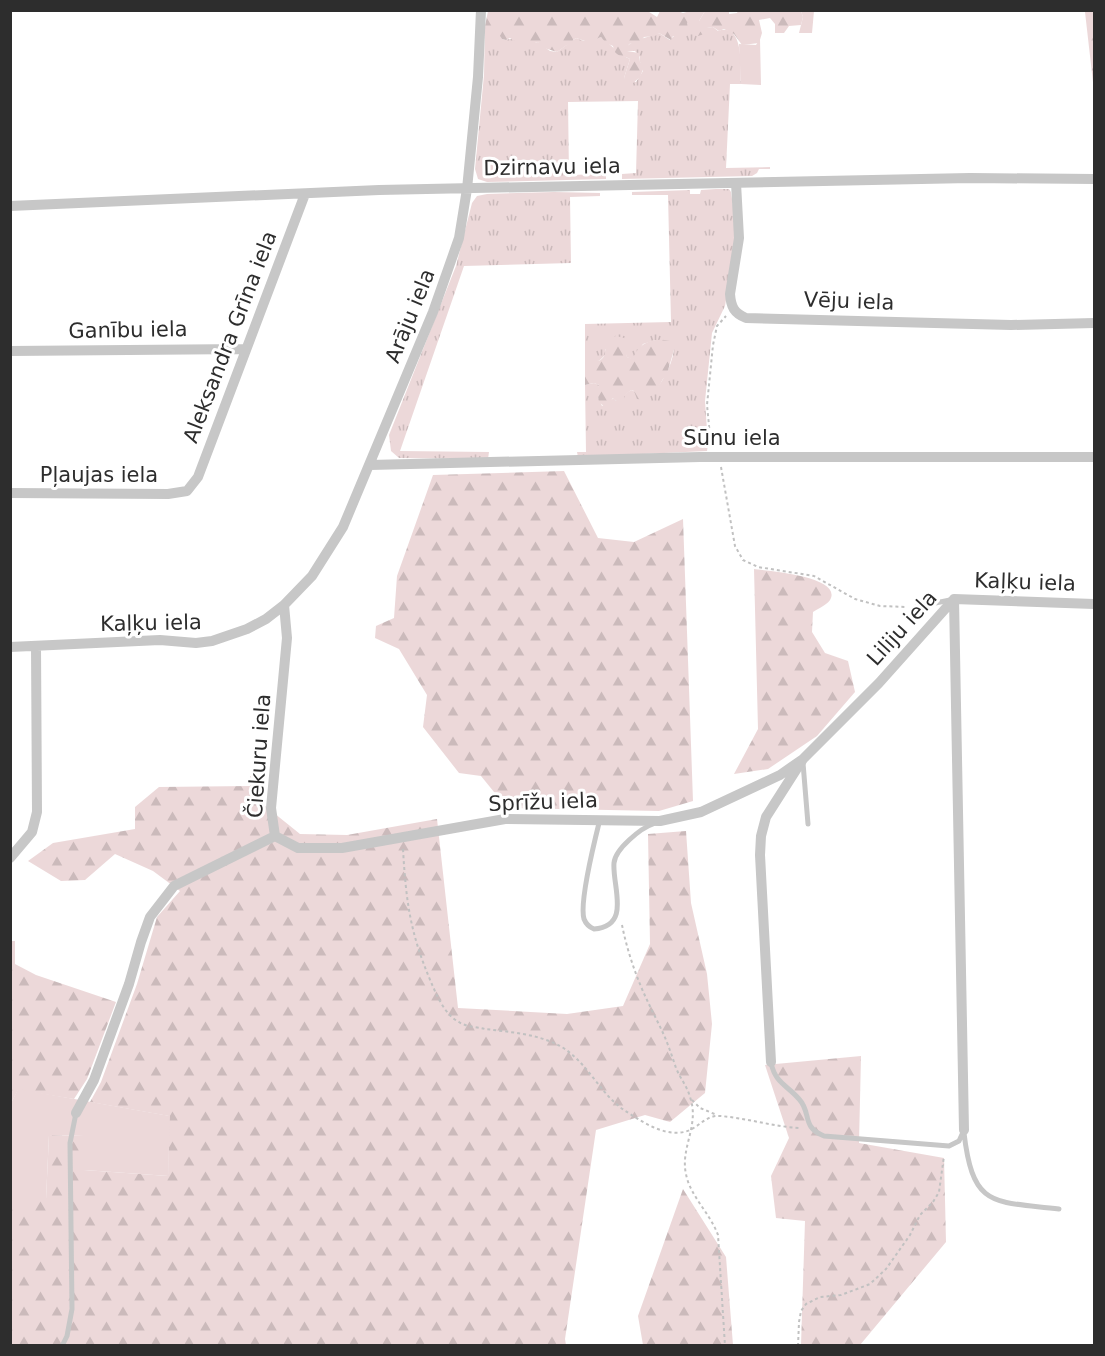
<svg xmlns="http://www.w3.org/2000/svg" width="1105" height="1356" font-family="'DejaVu Sans',sans-serif">
<defs>
<pattern id="grass-tufts" width="24" height="20" patternUnits="userSpaceOnUse" patternTransform="scale(1.5)"><rect width="24" height="20" fill="#ecd8d9"/><path d="M3 7l-1-3M5 7V3M7 7l1-3M15 17l-1-3M17 17v-4M19 17l1-3" fill="none" stroke="#cbbabb"/></pattern>
<pattern id="forest-firs" width="22" height="20" patternUnits="userSpaceOnUse" patternTransform="scale(1.5)"><rect width="22" height="20" fill="#ecd8d9"/><path d="M5 1l3.5 6h-7zM16 11l3.5 6h-7z" fill="#cbbabb"/></pattern>
</defs>
<rect width="100%" height="100%" fill="#fff"/>
<!-- grass -->
<path fill="url(#grass-tufts)" d="M690 10 705 11 699 21 704 31 706 28 713 27 718 31C745 22 740 69 741 84H730L726 168 770 167V169H759L757 173 752 176 622 179V174L636 173 638 101 568 102 569 175 606 174V179L487 182 478 179 475 169 484 75 485 26 500 33 502 39 506 40C515 36 527 46 538 42L550 51 557 52 576 38 584 41 601 37C610 44 620 55 630 59L624 78 636 82 643 71 640 62V57L635 51H627L626 47C636 38 648 38 659 33L670 40C678 31 691 26 690 10Z
M716 189H729L731 192 737 234 725 306 712 333 705 401 708 445 707 451 578 457 577 452H586L585 385 594 383 599 385 598 397 602 406 614 398 616 401 631 390 648 397C662 385 671 368 674 350L656 340 643 344 633 360 627 357 624 349H605L606 354 599 361 590 358H585V324L671 322 668 195H632V192L690 190V194H700L701 190Z
M554 192 600 193V196L570 197 571 263 464 266 400 451 489 452 488 459 399 458 391 451 389 435 456 266 472 203 477 196 487 194Z"/>
<!-- forest -->
<path fill="url(#forest-firs)" d="M646 10 657 17 660 11 672 12 678 11 683 13 690 11V20L687 23 688 29 681 33 679 37 673 36 671 40 659 33 655 36 644 37 641 41 629 44 627 51 639 53 640 62 644 67 640 77 632 84H628L624 78 630 59C622 54 615 58 613 46L606 43 601 37 588 42 576 38 573 40 572 44 567 45 557 52 541 47 538 42C530 45 517 44 510 38L506 40 502 39C498 32 496 31 488 30L485 26 488 11Z
M705 11H729V14L737 13 738 11H801L803 17 801 25 789 26 784 33H775V24L770 18 759 20 762 33 759 43 742 45 734 34 724 29 719 31 713 27 707 28 704 34 698 36 699 21Z
M1086 11H1094V91L1085 12Z
M616 336 624 338 627 357 633 359C638 343 653 337 670 341L674 350 666 377 663 379 658 388 646 400 637 399 634 391 631 390 624 396 625 401 623 404H620L613 398 606 408 599 402 597 391 599 385 594 383 585 385V358H595L599 361C613 353 596 341 616 336Z
M564 471 598 538 634 542 683 519 693 801 659 811 507 808 481 776 459 773 423 727 427 695 399 649 375 638 376 626 394 618 397 576 433 475Z
M754 569C767 571 839 576 831 598 829 604 819 608 813 612L812 632 825 653 848 661 855 692 817 736 768 769 734 774 758 729Z
M264 775V805L300 834 347 835 437 819 458 1008 567 1014 623 1006 650 944 648 834 686 831 691 903 707 974 712 1024 705 1093 670 1122 645 1115 596 1130 565 1339 566 1345 11 1346V1199H46L49 1135 84 1136V1170L168 1176 169 1116 90 1102 101 1082 137 984 157 917 180 891 153 871 115 854 85 880 61 881 28 861 53 843 135 829V807L159 787 250 786V776Z
M10 941H15V964L36 975 116 1002 87 1079 74 1099 18 1090 11 1103Z
M861 1056 859 1143 944 1158 946 1242 860 1345H801L805 1221 776 1218 771 1176 789 1138 765 1065Z
M683 1189 726 1257 733 1345H643L638 1316Z"/>
<!-- garden -->
<path fill="#ecd8d9" d="M801 11H814L812 33H799L803 17Z
M760 39 761 85 741 84 739 44 756 45Z
M18 1089 170 1116 168 1176 84 1170V1136L49 1135 46 1199H11V1103Z"/>
<g fill="none" stroke-linecap="round" stroke-linejoin="round">
<!-- path -->
<path stroke="#c1c1c1" stroke-width="2" stroke-dasharray="3 3" stroke-linecap="butt" d="M711 446 707 405 713 345 717 326 726 316
M721 467 735 546 743 560 758 567 814 576 855 599 880 606 907 607
M403 849C406 901 410 933 431 982 437 996 445 1015 459 1022 466 1027 477 1027 485 1029 510 1032 538 1034 560 1046 587 1061 600 1094 624 1110 642 1122 670 1141 692 1129 701 1124 708 1115 720 1116 747 1118 774 1127 801 1128
M622 925C627 950 636 977 647 1000 652 1011 658 1022 663 1033 668 1044 672 1056 676 1068 680 1078 687 1086 690 1097 700 1125 680 1148 686 1174 690 1196 710 1213 718 1235L725 1346
M692 1100 700 1108 717 1115
M798 1346 799 1322 801 1311 806 1304 820 1297 841 1295 857 1289 870 1284 886 1269 910 1235 920 1215 933 1202 939 1192 944 1156"/>
<!-- lane -->
<path stroke="#c7c7c7" stroke-width="5" d="M916 607 950 600
M803 763 808 824
M600 819C595 839 579 902 584 919 586 924 589 927 594 929 632 926 612 886 614 863 615 849 641 828 653 824
M771 1063C776 1084 786 1084 799 1099 812 1113 801 1127 824 1136L949 1146 959 1141 964 1130
M964 1133C973 1209 993 1201 1059 1209
M62 1346 67 1336 72 1309 70 1143 76 1113"/>
<!-- street -->
<path stroke="#c7c7c7" stroke-width="10" d="M736 183 739 238 730 294C731 307 734 313 746 318L1011 325 1094 323
M10 206 379 190 970 178 1094 179
M10 351 246 349
M370 465 700 457H1094
M10 493 168 494 187 491 198 477 305 194
M954 599 964 1130
M954 599 1094 604
M10 647 160 640 196 643 212 641 247 629 266 619 284 605 312 576 343 527 433 312 459 238 467 189 478 77 481 10
M275 836 298 848H342L505 819 660 821 701 812 780 775 803 759
M275 836 271 808 287 638 284 605
M10 858 32 832 37 812 36 646
M771 1062 760 855 761 836 766 817 803 759 879 683 954 599
M76 1113 94 1080 129 984 141 942 150 917 174 886 275 836"/>
</g>
<g text-anchor="middle" stroke-width="6" stroke-linejoin="round" paint-order="stroke">
<!-- street labels -->
<g font-size="21" fill="#2d2d2d" stroke="#fff">
<text transform="translate(552 167) rotate(-1)" y="7">Dzirnavu iela</text>
<text transform="translate(849 301) rotate(2)" y="7">Vēju iela</text>
<text transform="translate(410 316) rotate(-68)" y="7">Arāju iela</text>
<text transform="translate(128 330) rotate(-1)" y="7">Ganību iela</text>
<text transform="translate(230 337) rotate(-69)" y="7">Aleksandra Grīna iela</text>
<text x="732" y="445">Sūnu iela</text>
<text x="99" y="482">Pļaujas iela</text>
<text transform="translate(1025 582) rotate(2)" y="7">Kaļķu iela</text>
<text transform="translate(151 623) rotate(-1)" y="7">Kaļķu iela</text>
<text transform="translate(902 628) rotate(-48)" y="7">Liliju iela</text>
<text transform="translate(259 756) rotate(-86)" y="7">Čiekuru iela</text>
<text transform="translate(543 802) rotate(-2)" y="7">Sprīžu iela</text>
</g>
</g>
<!-- border -->
<rect width="1105" height="1356" fill="none" stroke="#2d2d2d" stroke-width="24"/>
</svg>
